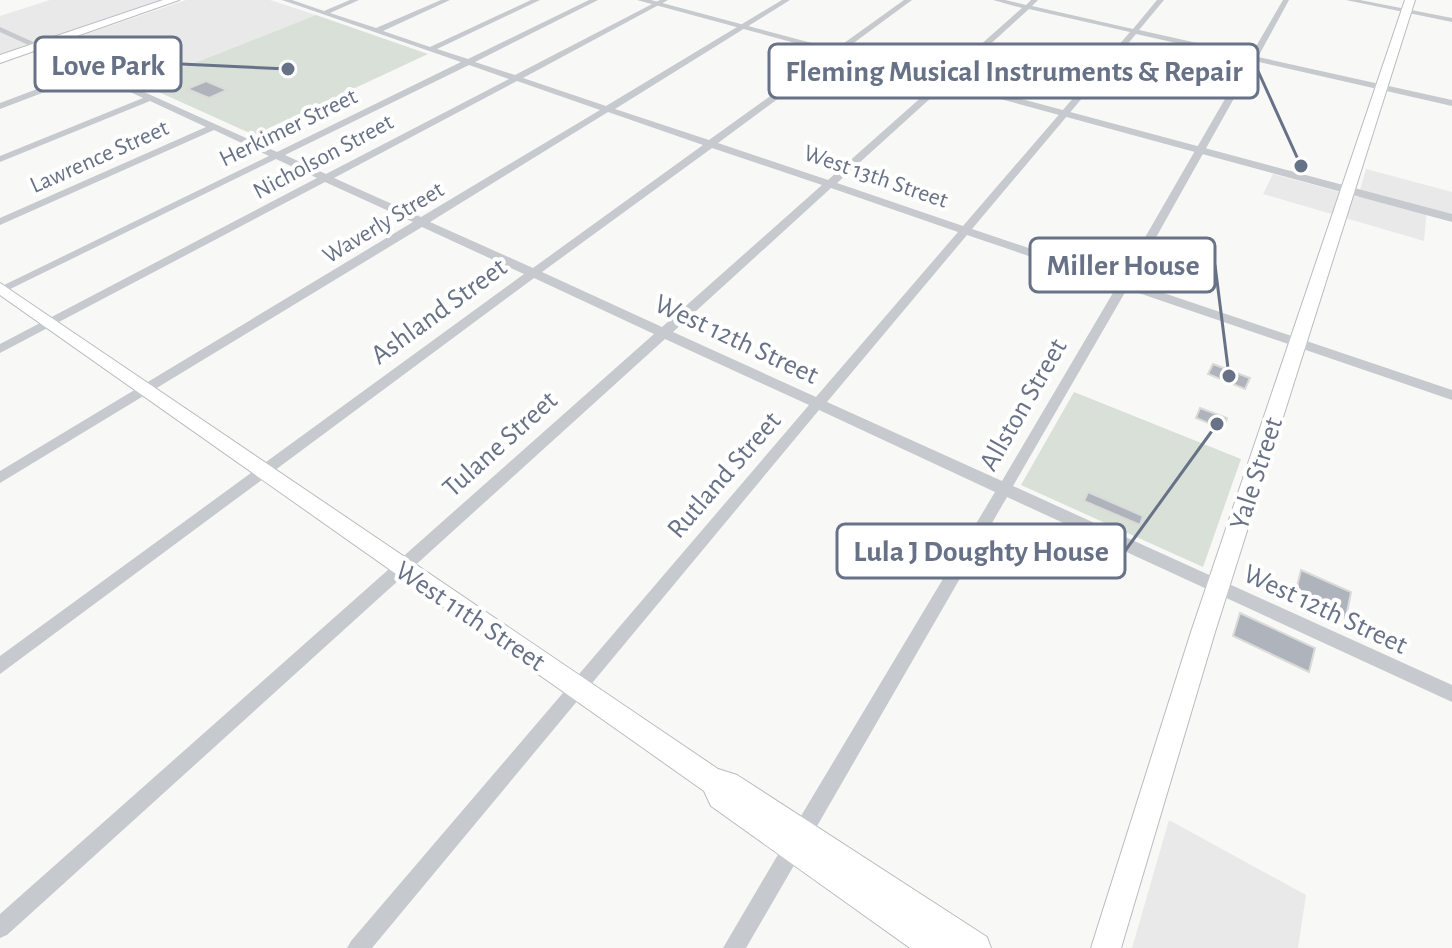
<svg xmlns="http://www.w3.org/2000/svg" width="1452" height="948" font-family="'Alegreya Sans',sans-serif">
<rect width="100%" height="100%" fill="#f8f8f6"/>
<!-- built -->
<path fill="#e9e9e9" d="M50 0H164L0 57V16Z
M186 0H270L316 15 141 84 54 45Z
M1366 169 1452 192V215L1427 208 1424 241 1263 194 1273 174 1358 197Z
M1169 820 1306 895 1298 948H1132Z"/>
<!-- green -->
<path fill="#d8e0d7" d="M316 15 428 54 254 135 141 84Z
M1074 392 1241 459 1203 567 1021 485Z"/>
<!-- building -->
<path fill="#afb4bc" stroke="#dadad8" stroke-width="2" d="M206 81 227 90 209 98 187 89Z
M1213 364 1250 378 1245 389 1208 374Z
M1200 408 1227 418 1223 429 1196 418Z
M1088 492 1143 516 1140 525 1084 501Z
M1301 570 1351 592 1346 618 1295 595Z
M1240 613 1315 648 1309 672 1233 636Z"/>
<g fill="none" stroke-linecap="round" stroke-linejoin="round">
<defs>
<path id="secondary" d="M1405 0H1415L1215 632 1121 948H1091L1191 632Z
M0 283 718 769 737 775 987 937 991 948H910L711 806 704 791 646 750 0 295Z"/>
<path id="primary" d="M163 0H179L0 63V55Z"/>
</defs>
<!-- secondary casing -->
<use href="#secondary" stroke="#b8bcc2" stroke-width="2"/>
<!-- primary casing -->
<use href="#primary" stroke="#b9bcc1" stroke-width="2"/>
<!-- minor -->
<path fill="#c6c9cd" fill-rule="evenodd" d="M282 0H292L324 11 350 0H359L330 13 376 28 441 0H450L383 31 430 47 531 0H540L437 49 468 59 589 0H598L475 62 515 75 660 0H668L523 78 606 106 782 0H790L615 109 709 140 904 0H912L718 143 828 180 1022 8 993 0H1005L1026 5 1031 0H1038L1032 6 1133 29 1157 0H1164L1139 30 1251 55 1283 0H1289L1258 57 1452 100V106L1255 61 1131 282 1452 390V400L1127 289 1013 486 1452 685V702L1007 497 809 840 800 842 803 848 800 855 746 948H723L786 841 795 839 792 833 795 826 995 492 819 410 372 948H347L351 941 809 405 665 339 7 935 0 938V914L654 334 534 278 0 674V656L524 274 422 227 0 483V471L413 222 325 182 0 353V344L317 178 276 159 0 294V287L269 156 214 130 0 225V218L206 127 150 101 0 162V156L143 98 92 74 0 109V103L85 71 0 32V27L277 152 461 62ZM1029 9 1130 32 963 226 837 183ZM1136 34 1248 59 1121 279 972 229ZM469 65 509 79 326 174 285 155ZM517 81 600 110 421 217 334 178ZM608 112 703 145 533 268 430 222ZM712 148 822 185 662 327 542 272ZM831 188 958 232 816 397 673 332ZM967 235 1117 286 1002 481 827 402Z
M1346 0H1360L1452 18V22Z"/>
<!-- tertiary -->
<path fill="#c6c9cd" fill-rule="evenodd" d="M637 0H651L1452 214V222Z"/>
<!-- secondary -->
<use href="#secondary" fill="#fff" fill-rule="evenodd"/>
<!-- primary -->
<use href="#primary" fill="#fff" fill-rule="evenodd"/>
</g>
<g text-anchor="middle" stroke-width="8" stroke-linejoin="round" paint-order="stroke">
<!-- far-street labels -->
<g font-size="24" fill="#687287" stroke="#fff">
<text transform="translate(288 127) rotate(-26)" y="8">Herkimer Street</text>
<text transform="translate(99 156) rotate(-24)" y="8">Lawrence Street</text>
<text transform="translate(323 156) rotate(-28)" y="8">Nicholson Street</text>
<text transform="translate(876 176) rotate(19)" y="8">West 13th Street</text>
<text transform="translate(383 222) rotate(-31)" y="8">Waverly Street</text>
</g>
<!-- street labels -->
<g font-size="28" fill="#687287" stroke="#fff">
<text transform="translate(438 310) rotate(-36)" y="10">Ashland Street</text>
<text transform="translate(737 338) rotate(25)" y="10">West 12th Street</text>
<text transform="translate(1022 404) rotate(-60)" y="10">Allston Street</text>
<text transform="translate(499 443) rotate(-42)" y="10">Tulane Street</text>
<text transform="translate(1255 473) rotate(-72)" y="10">Yale Street</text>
<text transform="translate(723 474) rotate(-49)" y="10">Rutland Street</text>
<text transform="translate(1326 608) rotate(25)" y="10">West 12th Street</text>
<text transform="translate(471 615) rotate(34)" y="10">West 11th Street</text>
</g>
</g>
<!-- callouts -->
<path fill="none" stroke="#687287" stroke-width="3" d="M288 69L181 64M1301 166L1258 71M1229 376L1215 265M1217 424L1125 551"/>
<g fill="#687287" stroke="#fff" stroke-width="3">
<circle cx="288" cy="69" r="8"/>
<circle cx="1301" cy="166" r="8"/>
<circle cx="1229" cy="376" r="8"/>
<circle cx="1217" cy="424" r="8"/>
</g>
<g fill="#fff" stroke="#687287" stroke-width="3">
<rect x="35" y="37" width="146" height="54" rx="8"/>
<rect x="769" y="44" width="489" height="54" rx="8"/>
<rect x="1030" y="238" width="185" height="54" rx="8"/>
<rect x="837" y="524" width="288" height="54" rx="8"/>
</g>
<g font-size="30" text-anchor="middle" font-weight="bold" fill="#687287">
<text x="108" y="75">Love Park</text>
<text x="1014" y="81">Fleming Musical Instruments &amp; Repair</text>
<text x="1123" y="275">Miller House</text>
<text x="981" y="561">Lula J Doughty House</text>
</g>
</svg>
